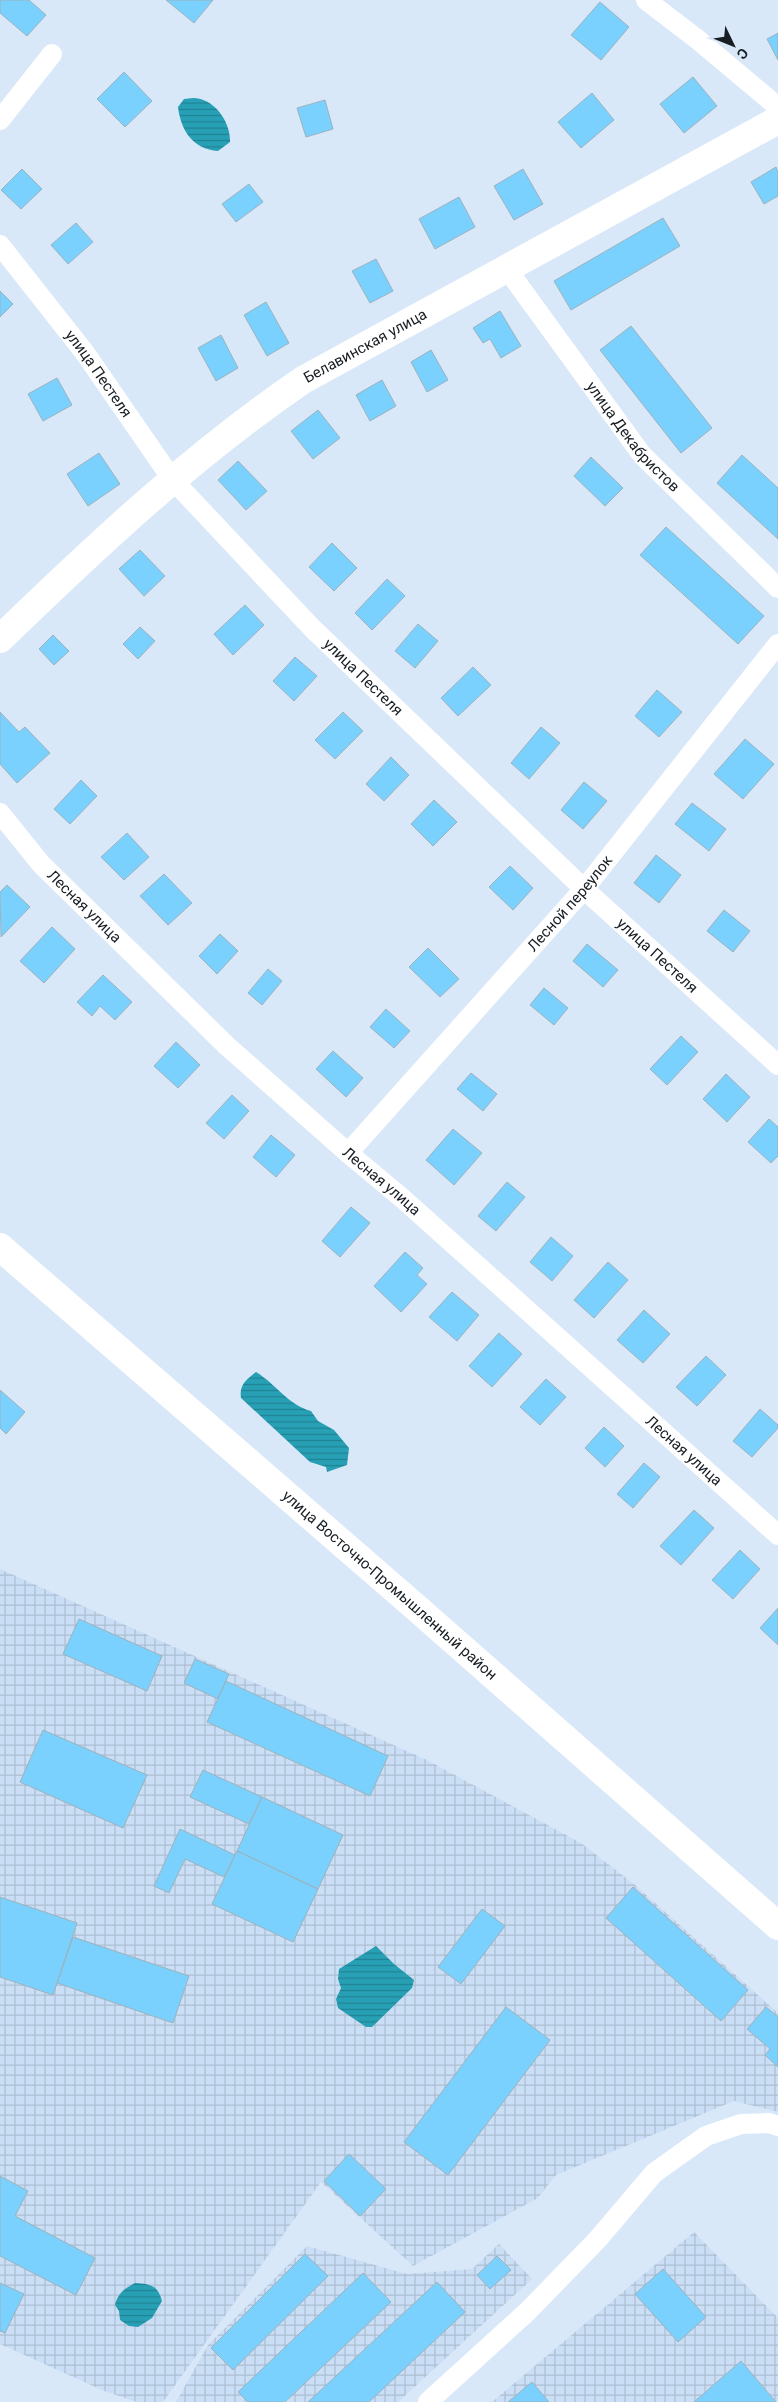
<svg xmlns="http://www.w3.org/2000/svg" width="778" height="2402" font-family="Roboto,sans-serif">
<defs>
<pattern id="industrial-grid" width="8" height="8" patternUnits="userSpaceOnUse" patternTransform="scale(1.25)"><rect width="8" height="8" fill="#cadef5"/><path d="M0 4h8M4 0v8" fill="none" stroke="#adbed2"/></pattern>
<pattern id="water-rules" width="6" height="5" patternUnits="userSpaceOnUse" patternTransform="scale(1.25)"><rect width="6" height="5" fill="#27a0b5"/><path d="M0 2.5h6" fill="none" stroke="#218293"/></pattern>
</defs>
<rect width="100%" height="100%" fill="#d9e8f9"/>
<!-- industrial -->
<path fill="url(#industrial-grid)" d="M0 1569 427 1760 581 1843 635 1885 778 2013V2112L734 2101 556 2175 538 2198 413 2266 321 2182 163 2402H137L104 2391 0 2344Z
M694 2232 778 2318V2402H492Z
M499 2244 532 2279 398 2402H176L208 2345 307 2246 407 2274 472 2269Z"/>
<!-- water -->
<path fill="url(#water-rules)" d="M193 98C214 98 231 122 230 142L218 151C193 149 181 131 178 107L184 99Z
M256 1372C276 1384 288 1405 311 1411L318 1421 334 1430 349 1448 347 1465 327 1472 326 1467 310 1462 241 1398C239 1385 246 1380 256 1372Z
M376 1946 394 1964 414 1980 412 1988 372 2027H366L338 2008 336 1999 341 1988 338 1979 339 1969Z
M135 2283C150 2284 158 2285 162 2301L152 2318 138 2327 129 2326 120 2320 119 2311 115 2305C118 2293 125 2288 135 2283Z"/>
<!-- building -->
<path fill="#7ad1fe" stroke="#9db2bd" d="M0 0H29L46 15 27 36 0 13Z
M166 0H213L194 23Z
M600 2 629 27 601 60 571 35Z
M778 33V60L767 39Z
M124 72 152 101 125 127 97 99Z
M693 77 717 106 684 133 660 104Z
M592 93 614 120 581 148 558 122Z
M325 100 333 129 306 137 297 108Z
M776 167 778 172V196L764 204 751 182Z
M22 169 42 189 21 209 1 190Z
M523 169 543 204 514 220 494 186Z
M249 184 263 202 236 222 222 204Z
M459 197 475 227 435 249 419 219Z
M663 218 680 246 571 310 554 281Z
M76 223 93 242 68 264 51 245Z
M376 259 393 291 370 303 352 271Z
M0 291 13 304 0 317Z
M266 302 289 343 267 356 244 315Z
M500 311 521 346 501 358 490 339 483 343 473 328Z
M631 326 712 428 681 453 600 350Z
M221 335 238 368 216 381 198 348Z
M431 350 448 380 427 392 411 362Z
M57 378 72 405 43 421 28 394Z
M382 380 396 406 370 421 356 395Z
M318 410 340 438 313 459 291 431Z
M99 453 120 484 88 506 67 474Z
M742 455 778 488V539L717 483Z
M591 457 623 488 605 506 574 476Z
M238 461 267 491 246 510 218 480Z
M666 527 764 616 738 644 640 555Z
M332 543 357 568 334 591 309 567Z
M140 550 165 576 144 596 119 569Z
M387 579 405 596 372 630 355 613Z
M245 605 264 625 233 655 214 634Z
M418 624 438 641 415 668 395 651Z
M140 627 155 641 138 659 123 644Z
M53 635 69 651 54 665 39 649Z
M295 657 317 676 294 701 273 681Z
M473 667 491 685 458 716 441 698Z
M657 690 682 712 659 737 635 716Z
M0 712 19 732 25 727 50 753 17 783 0 764Z
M343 712 363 731 335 759 315 740Z
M541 727 560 743 529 779 511 763Z
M745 739 774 764 743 799 714 774Z
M391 757 409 775 384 801 366 784Z
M81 780 97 796 70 824 54 809Z
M584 782 607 801 583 829 561 810Z
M434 800 457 822 433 846 411 824Z
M692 803 726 829 709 851 675 824Z
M127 833 149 857 124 880 101 857Z
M656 855 681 875 659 903 634 883Z
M510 866 533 888 513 910 489 887Z
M164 874 192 903 168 925 140 896Z
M7 885 30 907 1 937 0 892Z
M724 910 750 931 733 952 707 931Z
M52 927 75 949 44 983 20 961Z
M220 934 238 951 217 974 199 956Z
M587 944 618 970 603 987 573 961Z
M428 948 459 979 440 997 409 967Z
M268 969 282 981 262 1005 248 993Z
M103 975 132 1002 115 1020 100 1006 92 1016 77 1002Z
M544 988 568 1008 554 1025 530 1005Z
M386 1009 410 1031 394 1048 370 1027Z
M681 1036 698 1052 667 1085 650 1069Z
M176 1042 200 1065 178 1088 154 1066Z
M333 1051 363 1078 346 1097 316 1069Z
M471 1073 497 1094 483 1111 457 1089Z
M726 1074 750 1097 727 1122 703 1099Z
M232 1095 249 1111 224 1139 206 1123Z
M769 1119 778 1127V1156L771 1163 748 1142Z
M453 1129 482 1153 454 1185 426 1160Z
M271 1135 295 1155 276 1177 253 1157Z
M507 1182 525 1197 496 1231 478 1216Z
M351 1207 370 1223 340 1257 322 1241Z
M551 1237 573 1256 552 1281 530 1262Z
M405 1252 423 1268 417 1275 427 1284 401 1312 374 1286Z
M608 1262 628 1280 594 1318 574 1300Z
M452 1292 479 1315 457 1341 429 1317Z
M644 1310 670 1334 643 1363 617 1340Z
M499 1333 522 1354 492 1387 469 1366Z
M706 1356 726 1375 697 1406 676 1387Z
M546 1379 566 1397 540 1425 520 1407Z
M0 1390 25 1412 6 1434 0 1428Z
M760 1409 778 1425V1428L752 1457 733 1441Z
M604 1427 624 1446 605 1467 585 1448Z
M644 1463 660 1477 633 1508 617 1494Z
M694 1510 714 1528 681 1565 660 1546Z
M740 1550 760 1569 733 1599 712 1580Z
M778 1608V1645L760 1628Z
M79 1619 162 1656 147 1691 63 1654Z
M195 1659 229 1674 218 1699 184 1683Z
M226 1681 388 1756 370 1796 207 1722Z
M43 1730 147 1775 123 1828 20 1782Z
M203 1770 262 1797 249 1824 190 1797Z
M262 1797 343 1835 318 1889 237 1851Z
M180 1829 235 1855 224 1877 185 1859 169 1893 154 1886Z
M237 1851 318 1889 293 1942 212 1904Z
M633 1887 748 1990 721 2021 606 1918Z
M0 1897 77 1923 53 1995 0 1977Z
M482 1909 505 1926 461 1984 438 1967Z
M73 1937 189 1976 173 2023 57 1983Z
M506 2007 550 2040 448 2175 404 2142Z
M766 2007 778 2017V2067L765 2055 770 2049 747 2029Z
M349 2154 386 2189 360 2216 324 2181Z
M0 2176 28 2191 15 2216 95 2258 76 2295 0 2256Z
M305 2254 328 2276 233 2370 211 2348Z
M497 2256 511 2270 490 2289 477 2275Z
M663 2269 706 2317 678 2342 635 2294Z
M363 2273 391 2302 285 2402H248L238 2392Z
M437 2282 465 2312 369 2402H308Z
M0 2283 24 2294 5 2333 0 2331Z
M741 2361 776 2402H694Z
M532 2382 549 2402H508Z"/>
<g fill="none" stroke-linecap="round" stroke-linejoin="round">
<!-- street -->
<g stroke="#fff" stroke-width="20">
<path d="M646 0 697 39 778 107"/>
<path d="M0 120 52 54"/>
<path id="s1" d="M0 245 85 353 172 479 312 628 584 889 778 1065"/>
<path id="s2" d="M507 269 642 455 778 588"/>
<path id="s3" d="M0 813 41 864 227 1046 348 1153 402 1198 778 1535"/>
<path id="s4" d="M348 1153 584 889 778 644"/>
<path d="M428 2402 528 2311 598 2239 654 2173 706 2136 741 2124 769 2123 778 2126"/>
</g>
<!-- secondary -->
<g stroke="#fff" stroke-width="28">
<path id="s5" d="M0 639C96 546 193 455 303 380L778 120"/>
<path id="s6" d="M0 1247 412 1604 778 1926"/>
</g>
</g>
<g text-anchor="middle" stroke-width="5" stroke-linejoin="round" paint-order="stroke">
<!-- street labels -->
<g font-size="15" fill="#171d23" stroke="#d9e8f9">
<text dy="5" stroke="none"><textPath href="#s5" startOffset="470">Белавинская улица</textPath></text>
<text dy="5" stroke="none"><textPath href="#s1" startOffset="162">улица Пестеля</textPath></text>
<text dy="5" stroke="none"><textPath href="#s2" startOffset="210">улица Декабристов</textPath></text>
<text dy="5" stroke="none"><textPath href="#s1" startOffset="566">улица Пестеля</textPath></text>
<text dy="5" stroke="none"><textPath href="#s4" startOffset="334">Лесной переулок</textPath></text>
<text dy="5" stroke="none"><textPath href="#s3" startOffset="126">Лесная улица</textPath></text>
<text dy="5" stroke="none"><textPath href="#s1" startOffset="971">улица Пестеля</textPath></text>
<text dy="5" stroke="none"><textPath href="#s3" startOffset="531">Лесная улица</textPath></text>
<text dy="5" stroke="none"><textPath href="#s3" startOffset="936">Лесная улица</textPath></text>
<text dy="5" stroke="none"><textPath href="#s6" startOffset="516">улица Восточно-Промышленный район</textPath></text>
</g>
</g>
<!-- north arrow -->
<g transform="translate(733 45) rotate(133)" stroke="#d9e8f9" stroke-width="4" paint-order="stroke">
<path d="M0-4L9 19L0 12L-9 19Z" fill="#171d23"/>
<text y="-8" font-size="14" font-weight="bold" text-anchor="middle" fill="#171d23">С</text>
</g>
</svg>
